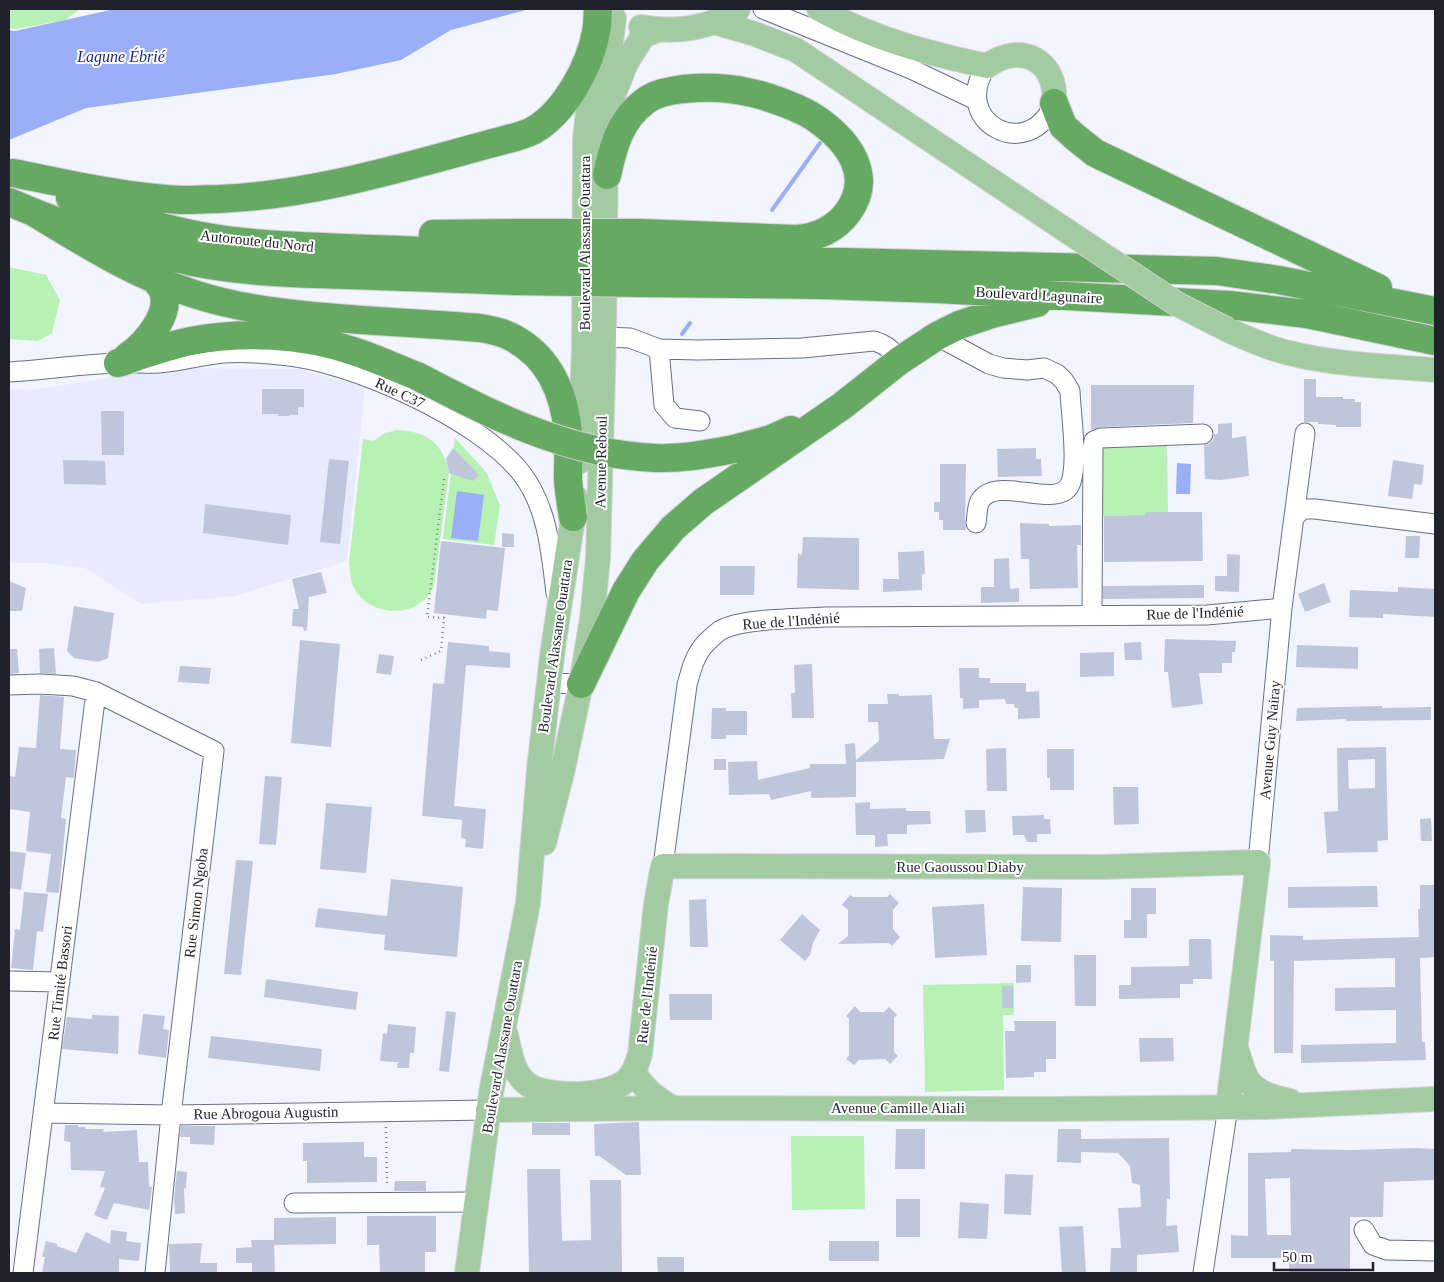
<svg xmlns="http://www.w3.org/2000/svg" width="1444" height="1282" font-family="Georgia,serif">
<rect width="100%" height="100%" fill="#f2f5ff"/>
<!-- built -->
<path fill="#e6ecfe" d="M168 368 299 369 365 387 347 561 235 596 141 604 85 568 44 563H9V389L34 390Z"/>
<!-- green -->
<path fill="#b7f1b4" d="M9 9H80L65 20 16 29 9 28Z
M9 267 46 275 60 300 52 333 38 341 9 339Z
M396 430C426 431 443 442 449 473L434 586C432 590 429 596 425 599 404 620 362 612 352 583 350 577 350 569 349 563L363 439 374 441 383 434Z
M455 438 487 473 500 506 494 545 443 539Z
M1167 441 1168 515 1099 516 1098 442Z
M1014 983V1015H1003L1004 1090 925 1092 923 985Z
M791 1136H864L865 1209 792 1210Z"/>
<!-- water -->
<path fill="#9aaff7" d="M115 9H530L451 30 401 60 336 74 86 108 9 140 10 54 9 53V30L15 31Z
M1177 463 1191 464 1190 494H1176Z
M457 491 484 495 478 541 451 538Z"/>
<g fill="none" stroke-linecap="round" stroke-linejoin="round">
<!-- stream -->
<path stroke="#9aaff7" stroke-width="4" d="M772 210 820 143
M682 334 690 323"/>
</g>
<!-- building -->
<path fill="#bfc6dc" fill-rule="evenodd" d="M1304 379H1316V397H1343V399H1355V402H1361V427H1336V425L1318 424V422H1304Z
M1091 385H1194L1193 423 1101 427 1091 430Z
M262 389H304V407H298V415H289V416H278V414H262Z
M101 411H124V455H102Z
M1232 423V438L1246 436 1249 476 1221 480 1205 479 1204 445 1209 444 1213 440 1214 434H1218V424Z
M453 448 479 475 473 481 449 473 446 459Z
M1036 448V459H1041L1042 476 998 477 997 449Z
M329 459 349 461 340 544 320 542Z
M63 460 105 461 106 485 64 484Z
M1393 460 1424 465 1422 485 1414 484 1412 499 1388 496Z
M940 464H966L965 522 966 530H943V520H939V512H934V502H940Z
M205 504 291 515 288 545 203 533Z
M1146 512H1202L1203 561 1104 562V516L1146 515Z
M1020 523 1049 524V526L1081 525V545H1077L1078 588 1030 589 1029 559H1021Z
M502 533 514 534V547H502Z
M1406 536H1420L1419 558H1405Z
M803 537 859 538V590L797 588 798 553 802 555Z
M441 541 505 548 498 611 487 610 486 619 434 613Z
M924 551 925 574H923L922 576V590L883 592V579H899L898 552Z
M1227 554 1240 555 1239 592 1215 591V576H1227Z
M1009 558 1010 589 1019 588V602L981 603V587H994V559Z
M720 566H755L754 595H720Z
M321 572 327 593 309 597 307 630 304 631 303 627 292 626 293 609H299L292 579Z
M9 581 26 588 22 611H9Z
M1324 583 1331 602 1305 612 1298 594Z
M1204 585V598L1103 599V586Z
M1398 587 1435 589V617L1383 614V618L1349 617 1350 590 1398 592Z
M74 606 114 613 108 658 98 662 74 658 67 651Z
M1165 639 1236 641 1235 652H1232V663H1222V673H1199L1203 704 1172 708 1168 672H1164Z
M300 640 340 644 331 747 291 743Z
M448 642 489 646V651L510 653V668L466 665 454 806 486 809 483 849 465 847 466 839 461 838 462 820 422 816 433 683 444 684Z
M1141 642 1142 660H1125L1124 643Z
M1297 645 1358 647V669L1296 667Z
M54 648 56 674 40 673 39 649Z
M9 649H17L19 673 9 674Z
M1114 652V676L1080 677V653Z
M379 654 394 656 391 675 376 673Z
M812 664 814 718H792L791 693H795L794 665Z
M180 666 211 668 209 684 178 682Z
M959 668H979V678H990V683H1026V692L1039 691 1040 718 1018 719V708H1015L1014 704H1006L1005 699 979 700V708L963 709V698H960Z
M887 694H899V696L932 695 934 739H950L944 759 856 762V797L811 798V791L771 800 769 794 729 795 728 762 757 761 758 780 810 768V764H846L845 744 855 743 856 760 879 741 878 722H868V704H888Z
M40 695 64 697 60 749 76 750 74 778 66 777 61 818 66 819 59 893 46 892 51 854 26 851 30 812 9 809V782L10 776 15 777 19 747 36 748Z
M1382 706V708L1431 707V720L1346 721V719L1296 721 1297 708Z
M712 708H726V711H747V735H726V739H711Z
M1386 747 1388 840 1377 841 1378 852 1327 853 1324 812 1338 811 1337 748ZM1375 759V788L1349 789 1348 760Z
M1006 748 1007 791H987L986 749Z
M1047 749H1074V790H1050V778H1047Z
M714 759H726V770H714Z
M265 776 282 777 276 845 259 844Z
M1113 787H1138L1139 824 1114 825Z
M870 802V809L906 808V811H930L931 824 907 825V834H887L888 846 875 847V835H856L855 803Z
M326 803 372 807 366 873 320 869Z
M965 810H985L986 832 966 833Z
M1044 815V819H1050L1051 834H1037V842H1027L1024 835H1013L1012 816Z
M1431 818 1432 841H1421L1420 819Z
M9 851 26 853 21 890 9 888Z
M236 860 253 861 241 975 224 974Z
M391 879 463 887 457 957 384 950 385 935 315 927 318 908 387 916Z
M1420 885H1435V957L1420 958 1422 1042H1425L1426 1060 1301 1063V1045L1396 1043V1010L1335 1011V988L1395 987V958L1294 961 1293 1053H1274V961H1270V935L1303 936V940L1419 937 1418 909H1420Z
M1377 886 1378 907 1288 908V887Z
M1023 887 1062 888 1061 942 1021 941Z
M1131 888H1156V914H1147V938H1124V920H1131Z
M24 892 48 894 43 932 37 931 33 970 11 968 15 929 20 930Z
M890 894 899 903 893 910V929L900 937 892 946 889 943 838 944 848 936V910L842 905 850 895 853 897H887Z
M706 899 708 947H690L689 900Z
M984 904 987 955 935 958 932 907Z
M802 914 820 930 813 943 810 955 805 961 780 940Z
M1189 939H1211L1212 979H1193V984H1180V998L1119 999V985H1131V967L1189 966Z
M1074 955H1096V1006H1075Z
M1016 965H1031V982L1016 983Z
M266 979 358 992 356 1010 264 997Z
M1002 986H1013V1008H1002Z
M669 994H712V1020H670Z
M855 1006 860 1012H884L889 1007 897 1015 894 1018V1052L898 1056 890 1064 885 1059 859 1060 854 1065 846 1059 849 1055V1019L846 1016Z
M446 1011 456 1012 449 1072 439 1071Z
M143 1014 165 1016 163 1029 169 1030 166 1058 138 1054Z
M92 1015 119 1016 118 1054 62 1049 67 1017 92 1019Z
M1014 1021H1056V1059H1046V1072H1034V1077L1006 1078 1005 1031H1015Z
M388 1024 416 1027 414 1053H410L409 1068H397L398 1062 380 1061 383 1033 387 1034Z
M211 1036 322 1049 320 1071 208 1058Z
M1139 1038H1173L1174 1061 1140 1062Z
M639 1122 641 1175H626L599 1156H595L594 1124Z
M532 1123H570V1135H532Z
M65 1125H78V1127H85V1129H104L103 1132 137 1130 139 1162H148L149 1186 152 1187 149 1210 114 1203 107 1220 94 1215 105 1188 100 1187 105 1171 71 1170 70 1142 64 1141Z
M181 1126H215L214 1145 190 1144V1137H180Z
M896 1129H925V1169H895Z
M1058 1129H1081V1139L1169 1138 1170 1199H1167L1166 1226 1177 1225 1179 1252 1137 1255V1273H1110L1111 1248H1121L1118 1208 1141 1207 1140 1185 1132 1183 1130 1166 1118 1153 1081 1152V1163L1057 1162Z
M364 1142V1157H377V1182L307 1183V1161H303V1143Z
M1416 1148 1435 1149V1180L1384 1182 1383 1217H1350V1273H1289V1258H1231V1235L1248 1236V1153L1291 1152V1149L1352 1150ZM1290 1178 1291 1235H1267L1265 1179Z
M527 1169H560L562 1241 591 1240 590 1180H621L622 1273H529Z
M177 1171 187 1172 186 1189 184 1188 185 1213 175 1214 174 1198Z
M1005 1174 1033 1175 1031 1215 1004 1214Z
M395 1181H426V1191H394Z
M896 1199H920V1237H896Z
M960 1202 989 1204 987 1239 958 1238Z
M367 1216H436V1252H425V1273H380L379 1245H367Z
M336 1217V1244L274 1245V1218Z
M1083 1226 1086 1273H1062L1059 1227Z
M111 1230 127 1232 126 1241 141 1243 139 1261 119 1259V1273H42L45 1257H42L46 1241 57 1244V1246L76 1253 86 1232 110 1244Z
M251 1240H274L275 1273H252V1263H236V1248L252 1247Z
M829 1241H879V1261H829Z
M202 1243 200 1263H217V1273H170L169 1244Z
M657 1257H684V1273H658Z"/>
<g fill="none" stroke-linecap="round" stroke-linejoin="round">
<defs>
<path id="minor" d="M763 9 911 69 976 100
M987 66C948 121 1029 165 1054 103
M937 336 989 364 1003 368 1027 370 1044 368 1057 374 1064 381 1070 391C1071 415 1078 461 1071 482 1061 513 997 473 980 501 977 506 977 517 976 523
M604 337 630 338 659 349 697 350 802 348 874 341C887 345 892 350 899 361
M659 349 664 405 675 418 700 421
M9 372C45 370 82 364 118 363 132 362 145 364 159 363 181 361 202 355 223 353 241 352 261 353 280 355 349 360 480 419 522 474 548 508 551 553 556 593
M1295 516 1303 509H1315L1435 524
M1092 615 1093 446 1094 441 1101 438 1203 434
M549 683 581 684
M9 685 40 684 73 686 96 692 214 751 171 1115 155 1273
M1258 862 1282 608 1305 433
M663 866 687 685C691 670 695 654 706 643 710 639 716 633 721 630 743 618 799 619 825 617L1207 615 1282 608
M9 981 60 982
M43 1113 171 1115 488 1110
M294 1203 477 1202
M1364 1230 1373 1245 1387 1250 1435 1251
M23 1273 96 692
M1203 1273 1228 1107"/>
<path id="major" d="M819 9C873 39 927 53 987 66 1021 41 1058 61 1054 103
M714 22 755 34 796 50 1067 231
M641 27C675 33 709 29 738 9
M1228 330C1248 339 1268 348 1289 353 1337 365 1387 366 1435 370
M579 462 584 350 585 140 588 112 592 91 611 42 614 18
M544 843 562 773 581 684 592 619 598 558 604 337 606 138 613 96 626 63 643 36 657 30
M506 1035C510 1052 512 1071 526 1083 545 1099 607 1097 626 1081 634 1074 637 1064 640 1054L656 904 663 866 1101 867 1258 862 1228 1107
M1237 1051C1240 1059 1242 1068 1246 1077 1254 1092 1274 1098 1290 1101
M634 1072C644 1089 655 1098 673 1108
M488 1110 673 1108 1049 1109 1265 1107 1435 1099
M467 1273 491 1093 528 903 539 769 553 648 576 498"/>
<path id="highway" d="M1054 103 1063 126 1075 137 1095 153 1378 288
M13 173C69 184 124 197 181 200 194 200 207 199 219 199 321 195 419 162 516 137 522 135 529 133 534 130 565 112 590 66 596 32 598 24 597 16 598 9
M607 175C613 147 620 120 644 102 655 93 669 91 683 89 704 87 726 87 747 92 765 95 804 109 818 120 849 142 874 176 848 212 836 229 816 238 796 239L641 233
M70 198C113 214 156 227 201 236 248 245 297 246 345 248 402 250 459 252 516 255
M9 202C67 227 130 248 193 262 244 272 297 274 348 275 404 277 460 279 515 281
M35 213C86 244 137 276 194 294 240 309 288 314 336 318 384 322 432 324 480 328 487 329 495 331 502 333 546 350 564 389 568 433 569 448 568 464 568 479 569 492 571 505 573 517
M433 234 516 233
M641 257 1217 271 1279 280 1435 311
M640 283 821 285 938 289 1229 305 1307 314 1435 341
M127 357C146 344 175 311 161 287 159 284 156 281 153 278
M118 363C142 355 166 346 191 341 244 331 302 334 353 351 375 358 396 368 417 376
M734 449 771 439 791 430
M581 684 626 591 645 561 673 528 703 502 842 406 899 361 937 336 959 325 992 314 1037 303"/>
</defs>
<!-- minor casing -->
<use href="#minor" stroke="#697084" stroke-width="21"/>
<!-- major casing -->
<use href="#major" stroke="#d2d3d4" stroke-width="26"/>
<!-- highway casing -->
<use href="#highway" stroke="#d2d3d4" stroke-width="30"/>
<!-- path -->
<path stroke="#7e818a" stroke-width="2.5" stroke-dasharray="1 4" stroke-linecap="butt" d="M421 660 441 651 444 618 427 617 444 479
M386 1127 387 1187"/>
<!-- minor -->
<use href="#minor" stroke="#fff" stroke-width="19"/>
<!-- major -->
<use href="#major" stroke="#a3cba1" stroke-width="24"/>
<!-- highway -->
<use href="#highway" stroke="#65a963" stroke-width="28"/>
<defs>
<path id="major-bridge" d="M1067 231 1177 304 1228 330"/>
<path id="highway-bridge" d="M516 233H641
M516 255 641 257
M515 281 640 283
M417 376C494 416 567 454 655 458 682 459 708 454 734 449"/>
</defs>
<!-- major-bridge casing -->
<use href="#major-bridge" stroke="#d2d3d4" stroke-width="26" stroke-linecap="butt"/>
<!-- highway-bridge casing -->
<use href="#highway-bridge" stroke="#d2d3d4" stroke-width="30" stroke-linecap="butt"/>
<!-- major-bridge -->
<use href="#major-bridge" stroke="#a3cba1" stroke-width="24"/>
<!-- highway-bridge -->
<use href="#highway-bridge" stroke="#65a963" stroke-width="28"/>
</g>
<g text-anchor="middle" stroke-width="4" stroke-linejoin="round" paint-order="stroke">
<!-- street labels -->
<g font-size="15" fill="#1f222a" stroke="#fff">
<text transform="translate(257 241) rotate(6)" y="5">Autoroute du Nord</text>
<text transform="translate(585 243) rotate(-90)" y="5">Boulevard Alassane Ouattara</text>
<text transform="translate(1039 295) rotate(3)" y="5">Boulevard Lagunaire</text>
<text transform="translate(400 393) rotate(25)" y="5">Rue C37</text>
<text transform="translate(601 462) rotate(-89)" y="5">Avenue Reboul</text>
<text transform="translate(1195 613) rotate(-2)" y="5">Rue de l'Indénié</text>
<text transform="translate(791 621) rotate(-4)" y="5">Rue de l'Indénié</text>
<text transform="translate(555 646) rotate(-82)" y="5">Boulevard Alassane Ouattara</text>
<text transform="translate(1270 740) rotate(-85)" y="5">Avenue Guy Nairay</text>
<text x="960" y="872">Rue Gaoussou Diaby</text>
<text transform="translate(196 903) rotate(-83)" y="5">Rue Simon Ngoba</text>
<text transform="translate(60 983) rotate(-83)" y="5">Rue Timité Bassori</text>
<text transform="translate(647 995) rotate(-84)" y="5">Rue de l'Indénié</text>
<text transform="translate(502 1047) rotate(-80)" y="5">Boulevard Alassane Ouattara</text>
<text x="898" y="1113">Avenue Camille Aliali</text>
<text transform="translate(266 1113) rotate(-1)" y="5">Rue Abrogoua Augustin</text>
</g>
<!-- water labels -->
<g font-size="16" font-style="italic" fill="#1f297a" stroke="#fff">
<text x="121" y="62">Lagune Ébrié</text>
</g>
</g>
<!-- border -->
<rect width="1444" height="1282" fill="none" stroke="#1f222a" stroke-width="20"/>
<!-- scale -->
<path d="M1274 1262v8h99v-8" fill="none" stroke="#1f222a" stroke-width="2.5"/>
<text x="1282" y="1262" font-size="15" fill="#1f222a" stroke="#ffffff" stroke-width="4" paint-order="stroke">50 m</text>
</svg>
